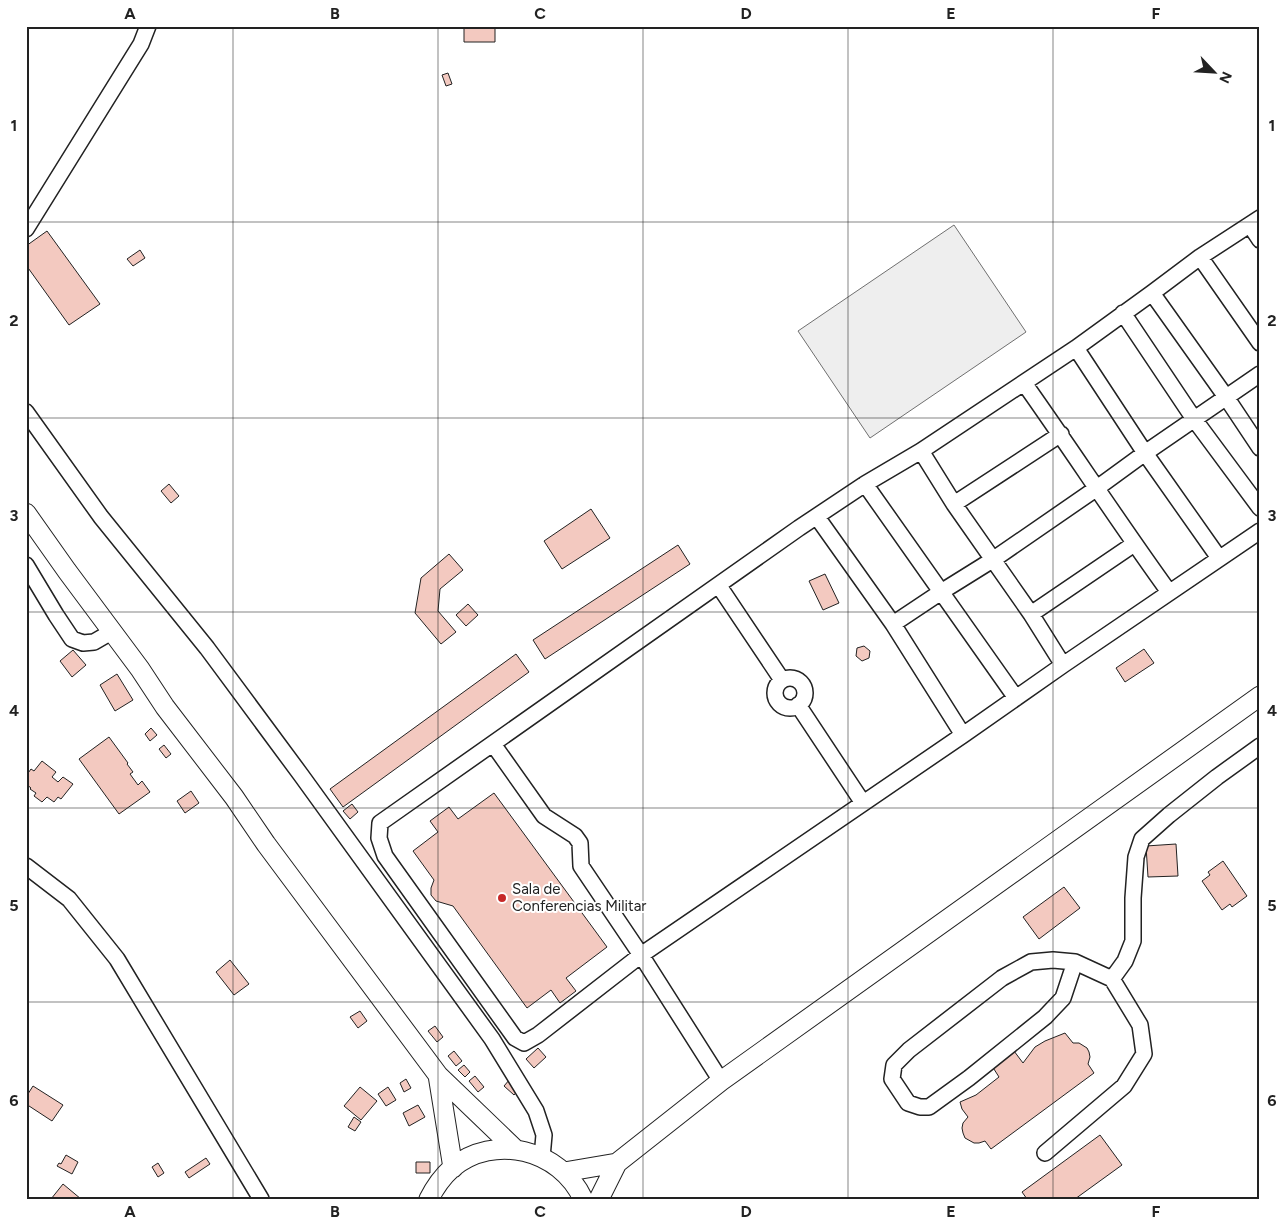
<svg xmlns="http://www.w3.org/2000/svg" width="1286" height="1225" font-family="Figtree,sans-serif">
<rect width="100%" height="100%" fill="#fff"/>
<!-- green -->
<path fill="#eee" stroke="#6f6f6f" d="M954 225 1026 332 870 438 798 331Z"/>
<!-- building -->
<path fill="#f3c9c0" stroke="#222" d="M464 26H495V42H464Z
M448 73 452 84 446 86 442 75Z
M47 231 100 304 69 325 26 265V246Z
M140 250 145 258 133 266 127 259Z
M169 484 179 496 171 503 161 491Z
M591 509 610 538 562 569 544 541Z
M678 545 690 564 545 659 533 640Z
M449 554 463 570 440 589 438 611 456 632 441 644 415 613 421 578Z
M825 574 839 603 823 610 809 581Z
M468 604 478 615 466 626 456 615Z
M864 646 870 651 869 658 862 661 856 656 857 648Z
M1144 649 1154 663 1125 682 1116 668Z
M73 650 86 665 72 677 60 661Z
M516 654 529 672 343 807 330 789Z
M117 674 133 700 115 711 100 685Z
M151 728 157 735 150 741 145 734Z
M109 737 128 763 127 764 133 772 130 774 138 785 142 781 150 792 119 814 79 759Z
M164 745 171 754 166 758 159 749Z
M42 761 56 772 52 777 58 782 63 777 73 784 61 799 58 797 54 802 47 797 42 802 34 796 36 793 30 789 31 788 26 784V776L31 769 34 771Z
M191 791 199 803 185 813 177 801Z
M494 793 607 947 566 978 576 991 560 1003 551 990 527 1008 453 906 436 901 431 895V888L434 880 413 851 438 832 430 821 449 807 458 819Z
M352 804 358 812 350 819 343 811Z
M1176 844 1178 876 1148 877 1146 846Z
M1223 861 1247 896 1232 907 1230 904 1222 910 1202 881 1210 875 1208 872Z
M1064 887 1080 908 1039 939 1023 917Z
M230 960 249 984 234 995 216 972Z
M360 1011 367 1021 358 1028 350 1017Z
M435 1026 443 1037 437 1042 428 1031Z
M1065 1033 1073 1043H1079L1087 1048 1089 1052 1090 1057 1088 1064 1094 1073 991 1149 985 1141 979 1143H974L965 1138 963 1133 962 1128 963 1123 968 1117 962 1109 960 1102 976 1095 999 1077 992 1066 1014 1051 1023 1063 1035 1047 1045 1041Z
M538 1048 546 1057 534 1068 526 1059Z
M454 1051 462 1061 456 1066 448 1056Z
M464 1065 470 1072 465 1077 458 1070Z
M475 1076 484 1087 478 1092 469 1081Z
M406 1079 411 1088 404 1092 400 1083Z
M510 1079 520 1088 514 1095 504 1086Z
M33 1086 63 1105 52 1121 26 1104V1097Z
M360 1087 377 1101 361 1120 344 1106Z
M388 1087 396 1100 386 1106 378 1094Z
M418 1105 425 1117 409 1126 403 1113Z
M354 1117 361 1122 355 1131 348 1127Z
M1100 1135 1122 1165 1075 1199H1027L1022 1192Z
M66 1155 78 1162 72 1174 57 1166 59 1163 61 1164Z
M206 1158 210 1164 189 1178 185 1172Z
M416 1162H430V1173H416Z
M158 1163 164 1173 158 1177 152 1167Z
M63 1184 81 1199H51Z"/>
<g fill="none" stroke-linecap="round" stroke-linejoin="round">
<defs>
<path id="minor" d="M1260 218 1200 257 1152 293 1076 348 921 451 865 484 799 528 380 823 379 838 385 856 515 1038 524 1043 538 1035 641 955 963 735 1063 665 1260 531
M1250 225 1260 240
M26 229 141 44 148 26
M1200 257 1260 343
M1152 293 1226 397 1260 448
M1123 313 1194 419 1260 508
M1076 348 1145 453 1219 558
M1024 383C1073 452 1119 523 1169 592
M26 412 101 517 207 648 301 775 492 1039 536 1111 544 1135 542 1157
M921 451 954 504 1031 614 1063 665
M865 484 1016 698
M954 504 1061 434
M817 517 893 624 963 735
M26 565 56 615 72 639 83 643 94 642 113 631
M719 586 782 680
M1031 614 1134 544
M893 624 941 592 994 559 1097 488 1145 453 1260 374
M775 693a15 15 0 1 1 30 0a15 15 0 1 1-30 0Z
M798 705 863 803
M493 744 544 816 575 836 580 843 581 866 641 955 721 1081
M26 866 69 899 117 959 261 1199
M1075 962 1063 998 1045 1017 969 1078 929 1107H920L908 1103 892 1079 894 1065 909 1050 1002 978 1031 962 1053 960 1075 962 1112 979
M1045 1153 1124 1086 1144 1054 1140 1025 1112 979 1125 961 1133 941V898L1136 857 1142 839 1169 815 1217 777 1260 746"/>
<path id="major" d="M26 513 67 571 140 669 165 707 234 797 266 844 438 1075 516 1150
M438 1075 453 1168
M564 1172 617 1163
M429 1199C435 1187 442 1177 452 1168 494 1133 560 1149 583 1199
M599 1199 617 1163 721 1081 1260 696"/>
</defs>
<!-- minor casing -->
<use href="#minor" stroke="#222" stroke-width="18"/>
<!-- major casing -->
<use href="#major" stroke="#222" stroke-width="21"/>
<!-- minor -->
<use href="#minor" stroke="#fff" stroke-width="15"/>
<!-- major -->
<use href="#major" stroke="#fff" stroke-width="19"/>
</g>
<!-- grid -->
<path fill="none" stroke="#222" stroke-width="1" stroke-opacity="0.55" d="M233 26V1199M438 26V1199M643 26V1199M848 26V1199M1053 26V1199M26 222H1260M26 418H1260M26 612H1260M26 808H1260M26 1002H1260"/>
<!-- markers -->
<circle fill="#c62828" stroke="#fff" stroke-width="2" cx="502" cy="898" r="5"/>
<g text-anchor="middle" stroke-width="4" stroke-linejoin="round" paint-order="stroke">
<!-- poi labels -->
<g font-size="15" fill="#222" stroke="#fff" text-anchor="start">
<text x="512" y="894">Sala de<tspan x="512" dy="17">Conferencias Militar</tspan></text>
</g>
</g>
<!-- border -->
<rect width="1286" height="1225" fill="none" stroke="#ffffff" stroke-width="55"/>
<!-- north arrow -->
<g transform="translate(1214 72) rotate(115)" stroke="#ffffff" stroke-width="4" paint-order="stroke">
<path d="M0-4L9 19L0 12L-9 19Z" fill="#222222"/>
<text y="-8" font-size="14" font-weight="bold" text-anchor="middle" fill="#222222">N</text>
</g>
<rect x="28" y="28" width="1230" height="1170" fill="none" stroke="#222" stroke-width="2"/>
<g font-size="16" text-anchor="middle" font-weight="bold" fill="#222">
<text x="130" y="19">A</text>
<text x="335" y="19">B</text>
<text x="540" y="19">C</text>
<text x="746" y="19">D</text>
<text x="951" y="19">E</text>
<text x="1156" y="19">F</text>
<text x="14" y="131">1</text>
<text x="1272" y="131">1</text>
<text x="14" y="326">2</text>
<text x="1272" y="326">2</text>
<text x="14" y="521">3</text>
<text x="1272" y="521">3</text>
<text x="14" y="716">4</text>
<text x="1272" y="716">4</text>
<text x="14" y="911">5</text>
<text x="1272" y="911">5</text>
<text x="14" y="1106">6</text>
<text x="1272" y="1106">6</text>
<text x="130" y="1217">A</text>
<text x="335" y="1217">B</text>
<text x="540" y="1217">C</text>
<text x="746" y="1217">D</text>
<text x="951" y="1217">E</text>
<text x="1156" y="1217">F</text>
</g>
</svg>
